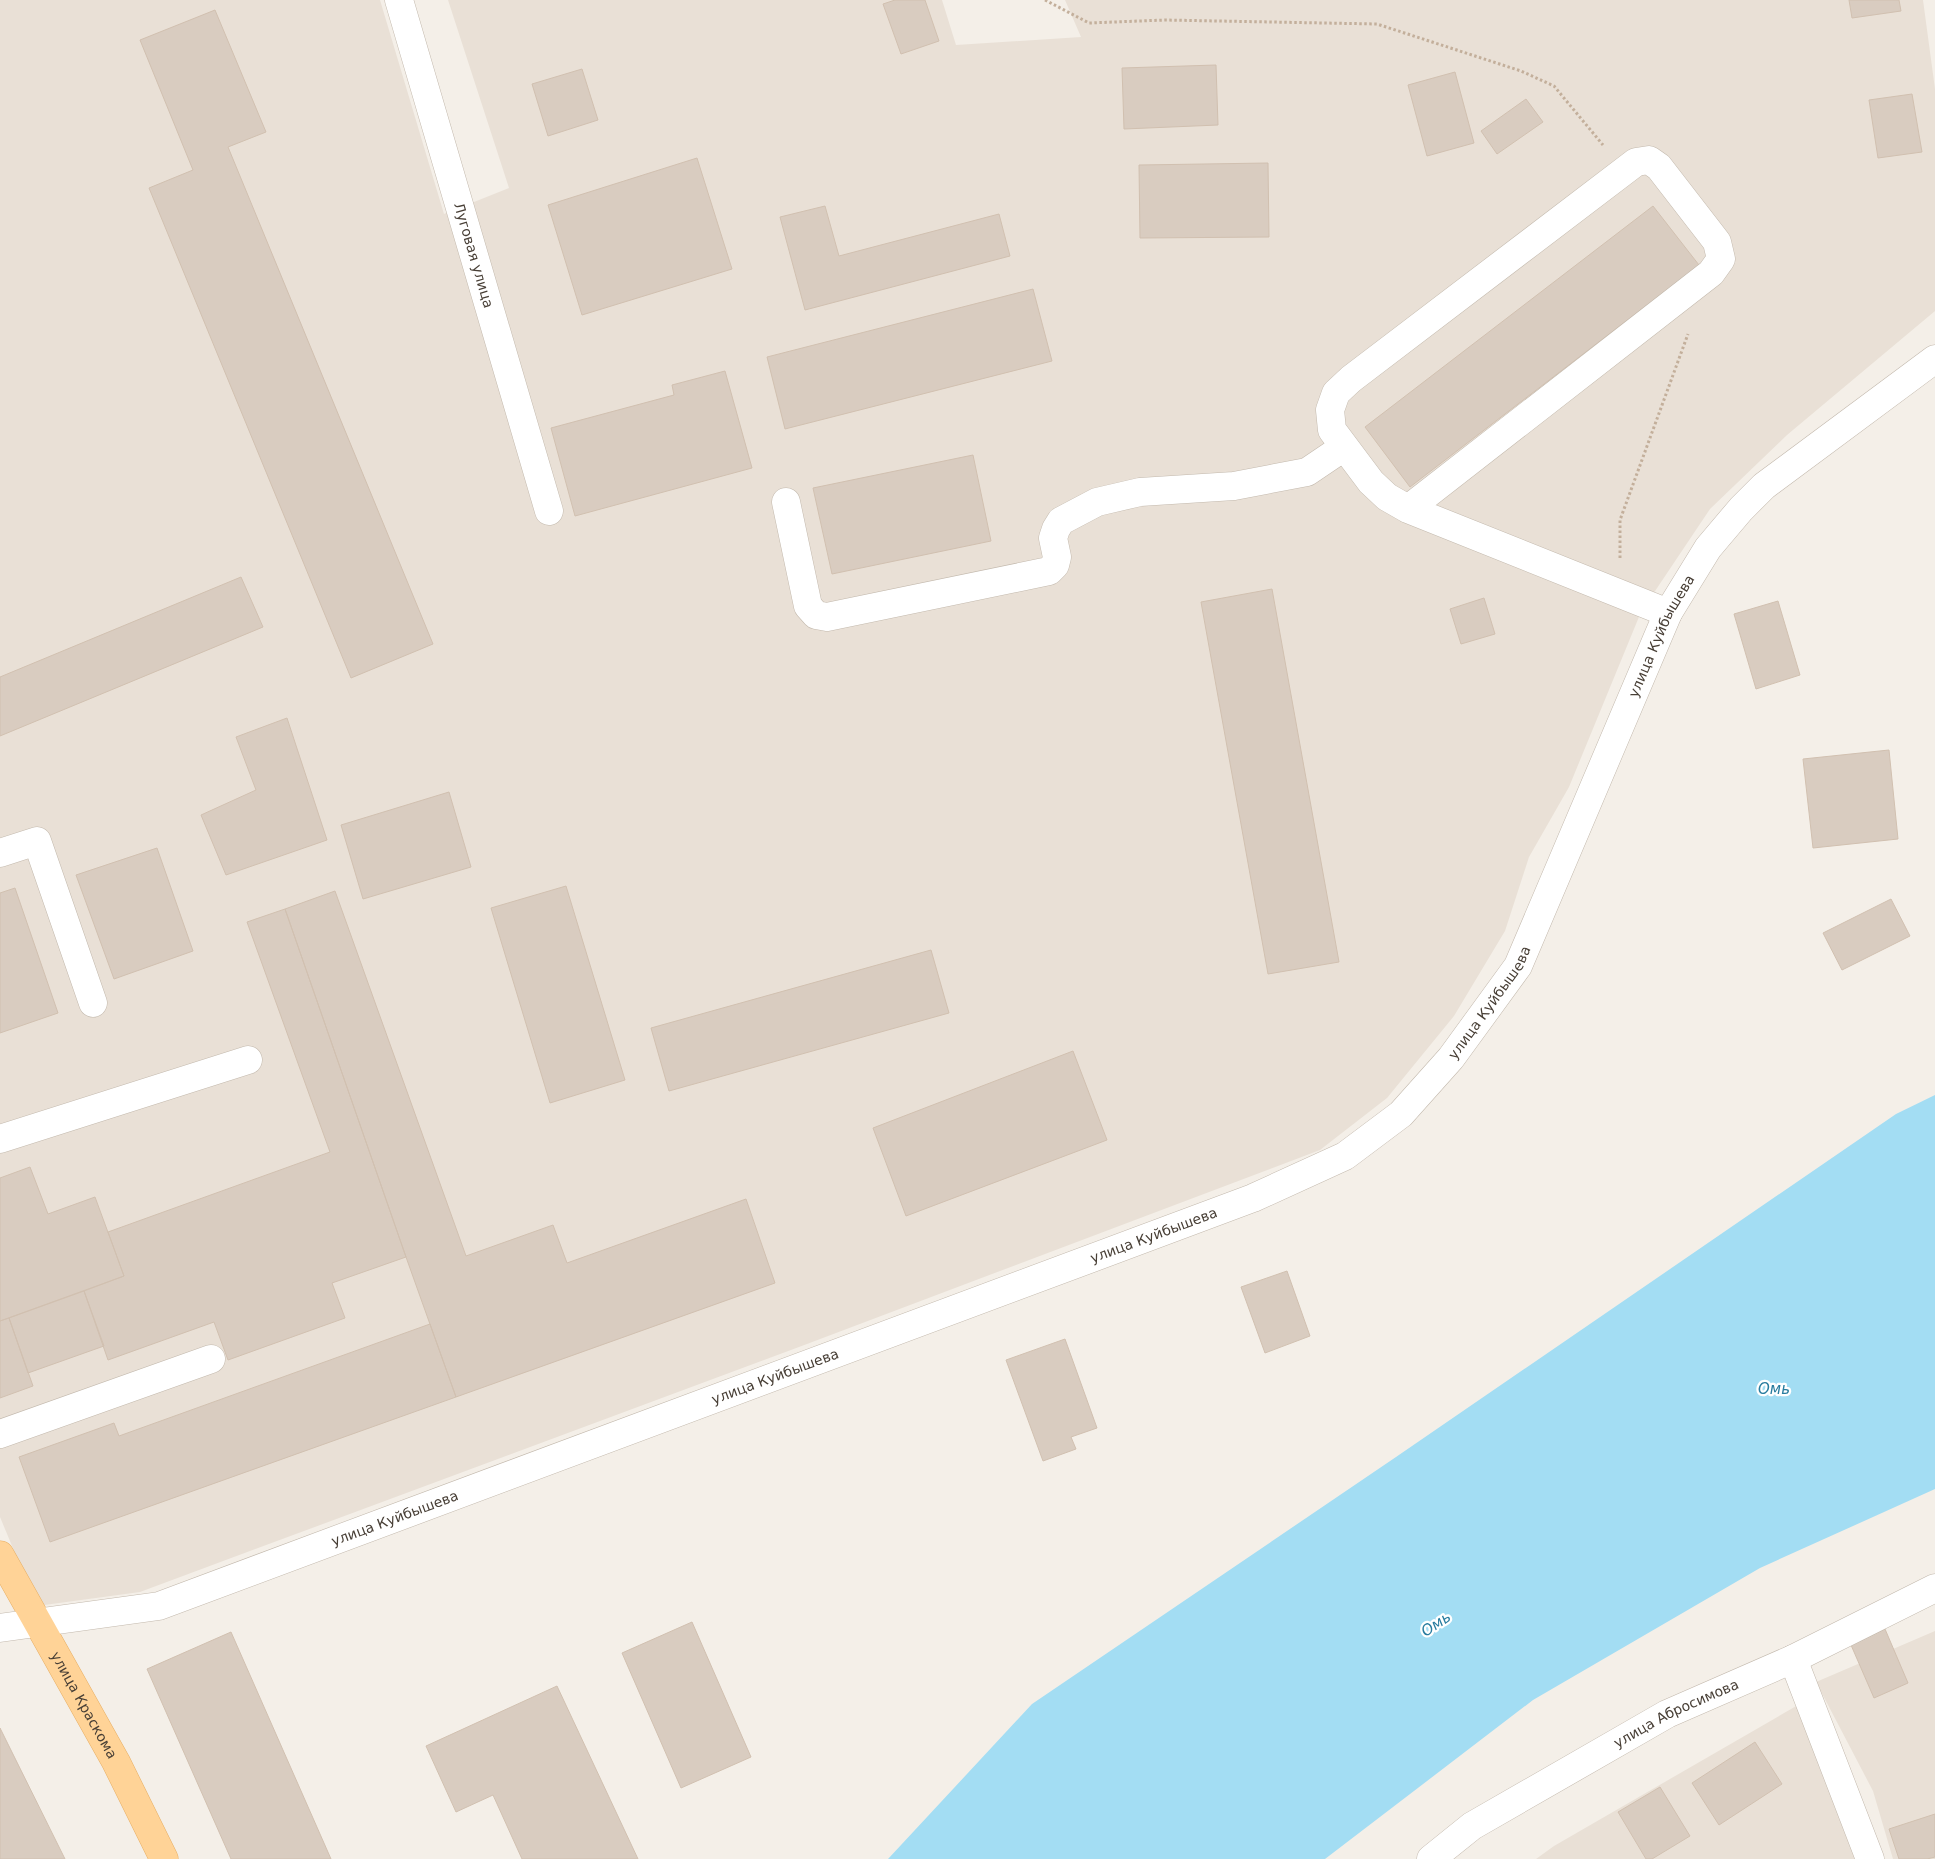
<svg xmlns="http://www.w3.org/2000/svg" width="1935" height="1859" font-family="'DejaVu Sans',sans-serif">
<rect width="100%" height="100%" fill="#f4efe8"/>
<!-- residential -->
<path fill="#e9e0d6" d="M0 0H380L444 214 509 188 448 0H942L956 45 1081 37 1065 0H1923L1935 89V311L1787 435 1710 509 1641 612 1569 787 1529 857 1505 931 1454 1016 1387 1098 1320 1150 799 1347 140 1592 37 1606 0 1517Z
M1935 1631V1859H1893L1873 1791 1816 1682Z
M1798 1705 1867 1859H1536L1554 1846Z"/>
<!-- water -->
<path fill="#a3ddf3" d="M1935 1095V1489L1760 1568 1533 1700 1325 1859H888L1032 1704 1396 1457 1896 1114Z"/>
<!-- building -->
<path fill="#d9ccc0" stroke="#d1c0b0" d="M895 0H925L939 41 901 54 883 4Z
M1849 0H1899L1901 11 1852 18Z
M215 10 266 132 228 147 433 644 351 678 149 188 193 170 140 40Z
M1216 65 1218 125 1124 129 1122 68Z
M582 69 598 120 548 136 532 84Z
M1455 72 1474 143 1427 156 1408 85Z
M1912 94 1922 152 1878 158 1869 100Z
M1526 99 1543 122 1497 154 1481 131Z
M697 158 732 269 582 315 548 205Z
M1268 163 1269 237 1140 238 1139 165Z
M825 206 839 256 999 214 1010 256 805 310 780 217Z
M1653 206 1699 265 1410 487 1365 427Z
M1033 289 1052 361 785 429 767 357Z
M725 371 752 468 575 516 551 428 674 395 672 385Z
M973 455 991 541 832 574 813 488Z
M241 577 263 627 0 736V677Z
M1272 589 1339 962 1268 974 1201 602Z
M1484 598 1495 634 1461 644 1450 609Z
M1778 601 1800 675 1756 689 1734 614Z
M287 718 327 840 226 875 201 815 256 790 236 737Z
M1889 750 1898 839 1813 848 1803 759Z
M449 792 471 867 363 899 341 825Z
M157 848 193 951 114 979 76 875Z
M566 886 625 1080 550 1103 491 908Z
M15 888 58 1013 0 1033V893Z
M335 891 466 1256 553 1225 567 1263 746 1199 775 1283 456 1397 406 1257 285 909Z
M1891 899 1910 936 1842 970 1823 933Z
M285 909 406 1257 332 1283 345 1318 228 1360 214 1322 108 1360 84 1291 124 1276 108 1232 330 1152 247 922Z
M931 950 949 1013 669 1091 651 1028Z
M1073 1051 1107 1140 906 1216 873 1128Z
M30 1167 48 1214 95 1197 124 1276 0 1321V1178Z
M1287 1271 1310 1336 1265 1353 1241 1287Z
M84 1291 104 1346 28 1373 9 1318Z
M9 1318 33 1386 0 1398V1321Z
M430 1324 456 1397 50 1542 19 1457 114 1423 119 1436Z
M1065 1339 1097 1428 1071 1437 1076 1449 1043 1461 1006 1360Z
M692 1622 751 1757 681 1788 622 1653Z
M1885 1629 1908 1683 1874 1698 1851 1645Z
M231 1632 331 1859H231L147 1669Z
M557 1686 638 1859H522L493 1795 456 1812 426 1746Z
M0 1728 64 1857 65 1859H0Z
M1755 1742 1782 1784 1719 1825 1692 1783Z
M1660 1787 1690 1836 1652 1859H1646L1618 1812Z
M1935 1814V1857L1927 1859H1899L1889 1829Z"/>
<g fill="none" stroke-linecap="round" stroke-linejoin="round">
<defs>
<g id="minor">
<path id="s1" d="M399 0 549 511"/>
<path d="M786 502 808 606 816 615 827 617 1049 571 1055 565 1057 557 1053 538 1056 529 1061 521 1097 502 1140 492 1234 486 1307 472 1344 447"/>
<path d="M1408 509 1711 273 1721 259 1717 242 1659 167 1649 160 1636 162 1351 379 1336 393 1330 410 1332 430 1371 482 1387 497 1408 509 1668 613"/>
<path d="M0 853 37 841 93 1003"/>
<path d="M0 1139 248 1060"/>
<path d="M0 1434 211 1359"/>
<path id="s2" d="M0 1628 159 1606 1253 1198 1345 1156 1401 1114 1451 1058 1518 966 1668 613 1708 548 1741 509 1764 486 1935 359"/>
<path d="M1793 1659 1870 1859"/>
<path id="s3" d="M1431 1859 1472 1826 1667 1714 1793 1659 1935 1588"/>
</g>
<g id="major">
<path id="s4" d="M0 1555 116 1762 164 1859"/>
</g>
</defs>
<!-- minor casing -->
<use href="#minor" stroke="#c3b9ad" stroke-width="29"/>
<!-- major casing -->
<use href="#major" stroke="#e7ae63" stroke-width="29"/>
<!-- path -->
<path stroke="#c3af9b" stroke-width="3" stroke-dasharray="2.5 2.5" stroke-linecap="butt" d="M1045 0 1089 23 1165 20 1377 24 1521 71 1554 86 1603 145
M1620 558V520L1688 334"/>
<!-- minor -->
<use href="#minor" stroke="#fff" stroke-width="28"/>
<!-- major -->
<use href="#major" stroke="#ffd397" stroke-width="28"/>
</g>
<g text-anchor="middle" stroke-width="4.5" stroke-linejoin="round" paint-order="stroke">
<!-- street labels -->
<g font-size="14" fill="#483f36" stroke="#fff">
<text dy="5" stroke="none"><textPath href="#s1" startOffset="266">Луговая улица</textPath></text>
<text dy="5" stroke="none"><textPath href="#s2" startOffset="2048">улица Куйбышева</textPath></text>
<text dy="5" stroke="none"><textPath href="#s2" startOffset="1642">улица Куйбышева</textPath></text>
<text dy="5" stroke="none"><textPath href="#s2" startOffset="1222">улица Куйбышева</textPath></text>
<text dy="5" stroke="none"><textPath href="#s2" startOffset="818">улица Куйбышева</textPath></text>
<text dy="5" stroke="none"><textPath href="#s2" startOffset="412">улица Куйбышева</textPath></text>
<text dy="5" stroke="none"><textPath href="#s4" startOffset="172">улица Краскома</textPath></text>
<text dy="5" stroke="none"><textPath href="#s3" startOffset="286">улица Абросимова</textPath></text>
</g>
<!-- water labels -->
<g font-size="15" font-style="italic" fill="#287c9f" stroke="#fff">
<text x="1774" y="1394">Омь</text>
<text transform="translate(1436 1624) rotate(-34)" y="5">Омь</text>
</g>
</g>
</svg>
